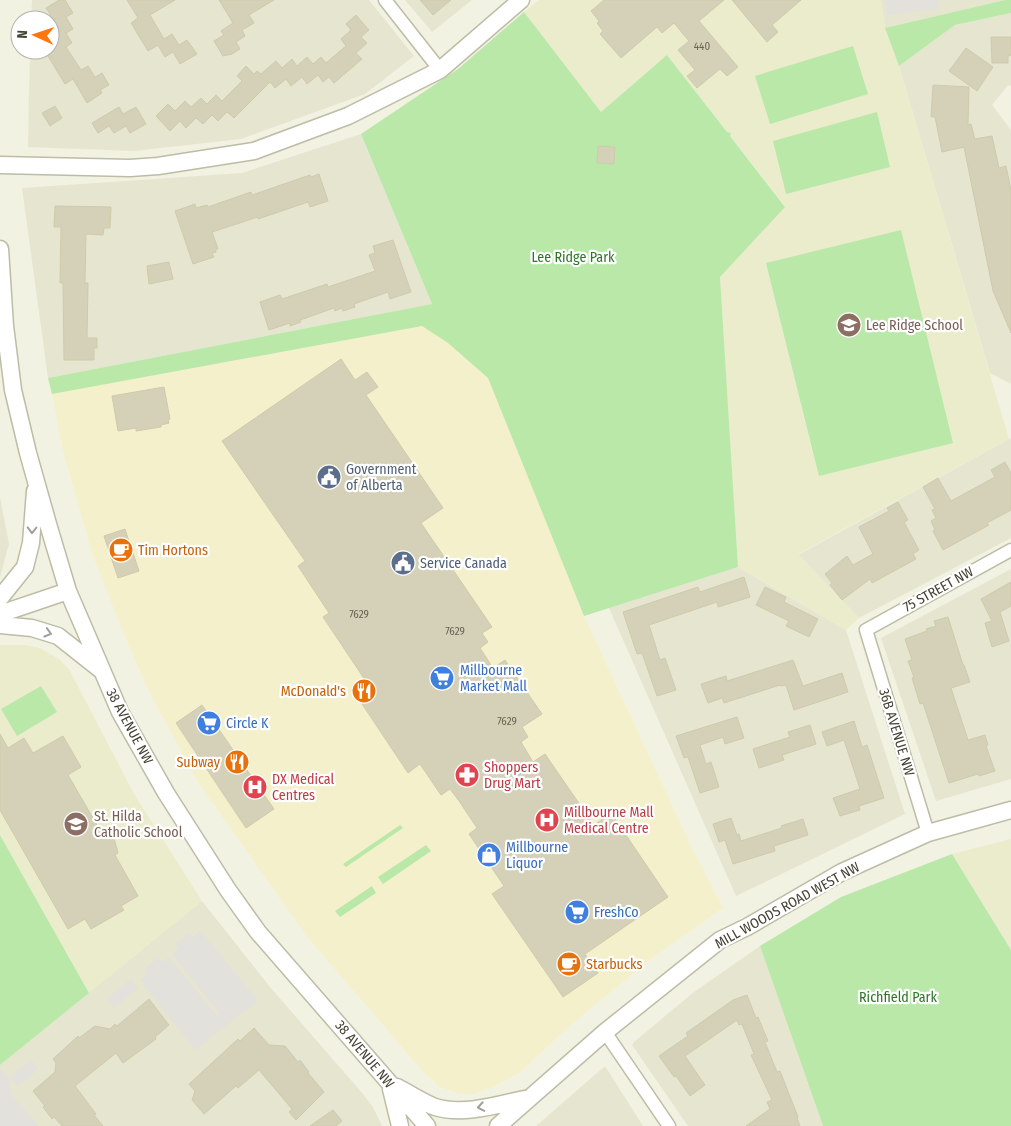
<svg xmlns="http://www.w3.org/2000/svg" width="1011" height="1126" font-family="'Fira Sans Condensed',sans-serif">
<rect width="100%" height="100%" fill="#f2f2e2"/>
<!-- residential -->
<path fill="#e6e5d0" d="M32 0H369L414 56 365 94 241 139 134 151 28 147 30 50H50V20H31Z
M405 0H472L432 32Z
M881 0H1005L885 28Z
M1011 13V86L1008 85 992 105 1011 130V384L990 373 899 66 955 25Z
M361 134 432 304 48 378 22 188 242 173Z
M1011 438V538L859 618 798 555Z
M0 497 9 544 0 577Z
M738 567 846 630 905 814 736 896 609 608Z
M1011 569V779L936 801 881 638Z
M202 901 270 987 363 1094 373 1107 382 1126H0V1065Z
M760 946 823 1126H688L632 1045 634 1042 694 992Z
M605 1066 643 1126H536Z"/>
<!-- commercial -->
<path fill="#f5f0cc" d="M422 326 448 343 488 378 584 616 690 844 723 908 649 960 572 1024 519 1073 490 1088 470 1095 457 1093 440 1087 425 1074 308 938 199 784 149 692 120 625 93 556 62 447 52 394Z"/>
<!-- education -->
<path fill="#ebeccc" d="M539 0H881L885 28 899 66 1009 439 798 554 859 618 846 630 738 567 720 277 785 206 667 55 601 112 524 12Z
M0 645H25L40 648 59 659 69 669 134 794 202 901 89 993 0 835Z
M1011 839V950L952 854Z"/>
<!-- green -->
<path fill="#bae8a9" d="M1005 0H1011V13L955 25 899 66 885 28Z
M524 12 601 112 667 55 727 132 731 133 730 136 785 207 720 277 738 567 584 616 488 378 448 343 422 326 52 394 48 378 432 304 361 134 458 69Z
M853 46 868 94 770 124 755 76Z
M877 112 890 167 786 194 773 141Z
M901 230 953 443 819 476 766 263Z
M41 686 57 712 17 736 1 709Z
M400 825 403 828 346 867 343 864Z
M0 835 89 993 0 1065Z
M426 845 431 851 383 884 378 877Z
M952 854 1011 950V1126H823L760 946 841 897Z
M372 886 376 893 340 917 335 911Z"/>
<!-- parking -->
<path fill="#e2e1db" d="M885 0H938L939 9 887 15Z
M201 931 258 1001 195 1050 140 980 148 974 144 969 158 958 162 962 169 957 216 1015 218 1016 219 1013 172 954 179 949 175 944 189 933 193 937Z
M131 979 138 988 114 1008 106 999Z
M31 1060 38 1069 18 1086 10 1077Z
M0 1069 9 1077 11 1094 39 1126H0Z"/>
<!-- building -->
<path fill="#d4d1b8" stroke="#cecbab" d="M59 0H65L73 13 66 17 73 29 66 33 72 43 66 47 81 70 88 66 95 77 102 73 109 85 100 90 102 93 87 103 73 79 65 84 46 53 50 51V14L46 8Z
M127 0H175L150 15 164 39 172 34 179 45 187 40 197 54 180 64 173 52 165 57 158 45 148 51 131 23 138 18Z
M219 0H274L249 15 254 23 242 30 245 36 236 42 240 49 232 54 223 56 214 41 224 35 221 31 233 23Z
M420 0H451L433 15Z
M604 0H724L699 21 738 67 727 76 720 69 697 88 687 76 695 70 678 50 689 41 674 23 662 33 657 27 621 58 600 34 603 31 597 23 599 21 591 11Z
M732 0H801L772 25 778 32 767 42Z
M356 15 369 30 361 37 367 43 356 53 362 59 334 83 329 77 323 82 318 75 307 84 302 77 291 86 286 79 275 88 270 82 234 118 227 112 218 121 212 115 203 124 196 118 186 128 180 121 170 131 156 116 168 104 175 111 185 101 191 107 201 98 207 104 216 95 222 101 242 81 237 76 246 66 254 74 257 71 261 74 276 61 282 68 292 59 297 66 307 57 313 64 321 57 326 63 346 46 341 39 351 30 346 24Z
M991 37H1011V55L1008 56V63H992Z
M966 48 993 67 977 91 949 71Z
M933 85 969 87 968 125 971 124 975 139 992 136 999 168 1006 166 1011 190V333L993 291 964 147 942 152 935 117H931Z
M55 106 62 118 50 126 42 113Z
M119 107 123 114 136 107 146 124 130 133 126 126 114 133 109 126 98 133 92 123Z
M598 146 615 147 614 164 597 163Z
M319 174 328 201 310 207 308 202 258 219V217L212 232 218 249H216V252L212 253 214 257 193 264 175 211 195 204 196 208 207 205 208 207 251 192 252 195 310 175 311 177Z
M55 206 111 207 110 228H104L103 235 86 234 85 283H88L87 338H97V348H94V360H64L63 283H60L61 227H54Z
M393 240 411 292 390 299 388 292 354 304 355 307 343 311 342 308 335 311 334 308 300 320 301 322 290 326V323L269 330 260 302 280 295 282 299 327 284 328 287 375 271 369 255 375 253 373 246Z
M169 262 173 279 149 284 147 266Z
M341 359 355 380 367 372 378 387 366 395 443 508 421 523 492 627 482 633 488 642 480 648 493 668 505 660 542 714 522 727 528 737 521 742 533 762 545 754 594 825 611 813 668 897 585 954 598 973 563 997 492 894 504 886 469 834 477 828 459 801 450 789 441 795 420 764 408 773 352 689 365 680 323 617 329 613 298 566 305 561 222 441Z
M164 387 170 419 168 420 169 423 161 425V427L136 431V428L118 431 112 396Z
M1005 462 1011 473V510L987 523 989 525 943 550 933 531 935 530 931 521 936 518 932 510 935 509 923 487 938 478 951 501 995 477 991 470Z
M898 502 908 520 904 522 919 550 913 554 916 559 872 583 870 579 842 600 830 585 832 583 825 574 847 556 853 565 873 554 859 527 889 511 887 508Z
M125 529 139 571 118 578 104 536Z
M744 577 750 597 718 607 717 602 649 625 660 660 665 658 676 690 657 696 642 653 637 654 623 612 698 587 700 592Z
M1011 582V606L1000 612 1009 641 992 647 985 623 992 621 981 599Z
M765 587 786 597 784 602 818 619 809 637 786 626 789 621 756 605Z
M948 617 963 665H964L970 682 951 688 968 740 985 735 988 745 986 746 995 771 979 776 978 774 949 783 923 703 920 704 912 678 914 677 908 661 912 660 905 639 927 631 926 629 936 626 934 621Z
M793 660 803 686 842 673 848 692 794 710 786 685 781 686 780 685 724 703 722 698 708 703 701 684 726 676 727 681Z
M202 705 274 809 246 828 176 723Z
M737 717 744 738 725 744 723 737 700 745 706 764 711 762 719 787 700 793 688 757 684 758 676 736Z
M854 721 862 747 867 745 884 798 859 806 860 810 840 816 833 798 860 789 844 740 827 746 822 732Z
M810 725 816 744 782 755 784 760 759 768 753 749 790 737 788 732Z
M0 734 8 748 24 738 33 753 63 736 81 767 68 775 100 830 111 827 118 853 115 855 138 896 121 906 124 910 91 929 85 919 68 929 0 810Z
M731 818 737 835 739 834 741 841 782 828 781 826 803 819 808 835 774 846 775 851 733 864 725 840 719 842 713 824Z
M747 995 756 1018 758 1017 768 1041 765 1042 777 1072 780 1071 798 1117 797 1118 800 1126H746L770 1109 767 1102 772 1100 751 1055 754 1054 742 1024 739 1025 737 1020 685 1056 705 1085 690 1096 676 1076 674 1077 659 1056 688 1036 686 1033 733 1000Z
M149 999 169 1025 155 1037 156 1039 123 1063 116 1053 75 1086 96 1114 94 1115 103 1126H62L54 1117 52 1119 43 1107 45 1106 33 1091 55 1072 56 1063 53 1059 78 1036 79 1038 95 1026 110 1029 115 1024 117 1026Z
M254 1028 269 1045 285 1046 298 1062 300 1060 309 1072 308 1073 324 1092 296 1120 289 1112 292 1109 259 1070 238 1088 236 1086 204 1114 192 1100 195 1091 189 1084 238 1039 240 1041Z
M333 1110 342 1121 336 1126H310Z"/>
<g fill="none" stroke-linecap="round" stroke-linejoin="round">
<defs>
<path id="minor" d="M385 0 440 70
M928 833 866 630 1011 550
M605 1032 669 1126"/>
<path id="tertiary" d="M0 165 130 168 158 166 254 151 348 116 440 70 521 0
M0 249 5 326 13 390 28 453 48 524 68 591 120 712 166 793 228 890 258 932 427 1126
M0 598 25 567 31 543 35 491
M0 614 68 591
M0 625 32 628 58 636 101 670
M397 1087C409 1093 422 1102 435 1107 465 1116 500 1104 529 1098
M391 1089 400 1126
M498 1126 605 1032 720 940 747 927 842 872 928 833 1011 810"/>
</defs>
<!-- minor casing -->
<use href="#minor" stroke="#bdbca5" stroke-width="15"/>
<!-- tertiary casing -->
<use href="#tertiary" stroke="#bdbca5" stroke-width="19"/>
<!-- minor -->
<use href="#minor" stroke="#fff" stroke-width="12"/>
<!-- tertiary -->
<use href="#tertiary" stroke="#fff" stroke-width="16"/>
</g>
<!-- one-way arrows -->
<defs><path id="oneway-chevron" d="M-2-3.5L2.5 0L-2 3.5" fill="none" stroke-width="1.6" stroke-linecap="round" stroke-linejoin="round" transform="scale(1.25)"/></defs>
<g stroke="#a1a099">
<use href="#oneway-chevron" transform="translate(32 530) rotate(91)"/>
<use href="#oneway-chevron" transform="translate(48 633) rotate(16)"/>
<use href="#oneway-chevron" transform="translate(481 1107) rotate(170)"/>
</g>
<!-- icons -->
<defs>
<symbol id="school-disc" viewBox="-11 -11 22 22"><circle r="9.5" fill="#8d6e63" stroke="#fff"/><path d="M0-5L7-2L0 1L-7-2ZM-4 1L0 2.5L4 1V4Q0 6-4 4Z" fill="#fff"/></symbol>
<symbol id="civic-disc" viewBox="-11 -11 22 22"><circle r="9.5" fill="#5c6f8a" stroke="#fff"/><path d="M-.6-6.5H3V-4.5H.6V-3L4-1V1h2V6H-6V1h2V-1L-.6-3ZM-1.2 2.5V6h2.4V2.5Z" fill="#fff"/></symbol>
<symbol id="cafe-disc" viewBox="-11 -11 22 22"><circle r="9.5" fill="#e8710a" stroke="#fff"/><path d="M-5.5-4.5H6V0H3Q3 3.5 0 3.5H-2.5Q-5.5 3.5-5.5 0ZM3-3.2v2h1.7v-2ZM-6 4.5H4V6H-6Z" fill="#fff"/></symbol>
<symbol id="supermarket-disc" viewBox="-11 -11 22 22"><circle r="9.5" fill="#3f7fe0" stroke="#fff"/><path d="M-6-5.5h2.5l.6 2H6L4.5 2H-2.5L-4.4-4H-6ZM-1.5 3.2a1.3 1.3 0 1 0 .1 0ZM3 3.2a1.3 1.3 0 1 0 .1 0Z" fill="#fff"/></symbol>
<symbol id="restaurant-disc" viewBox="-11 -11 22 22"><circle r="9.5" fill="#e8710a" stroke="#fff"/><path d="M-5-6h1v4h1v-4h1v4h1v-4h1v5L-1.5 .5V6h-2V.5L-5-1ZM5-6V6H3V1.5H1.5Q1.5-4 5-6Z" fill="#fff"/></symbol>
<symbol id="pharmacy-disc" viewBox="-11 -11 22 22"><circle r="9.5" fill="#e0444e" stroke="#fff"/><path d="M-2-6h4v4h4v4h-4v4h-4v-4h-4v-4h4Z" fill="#fff"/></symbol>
<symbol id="hospital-disc" viewBox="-11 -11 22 22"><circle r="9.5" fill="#e0444e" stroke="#fff"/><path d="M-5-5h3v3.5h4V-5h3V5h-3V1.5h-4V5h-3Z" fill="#fff"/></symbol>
<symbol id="shop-disc" viewBox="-11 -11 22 22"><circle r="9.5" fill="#3f7fe0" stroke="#fff"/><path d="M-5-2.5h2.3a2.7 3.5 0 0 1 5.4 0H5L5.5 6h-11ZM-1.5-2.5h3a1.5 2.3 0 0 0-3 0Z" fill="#fff"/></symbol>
</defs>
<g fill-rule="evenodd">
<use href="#school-disc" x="835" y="311" width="28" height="28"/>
<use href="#civic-disc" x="315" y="463" width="28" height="28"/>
<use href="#cafe-disc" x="107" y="536" width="28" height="28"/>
<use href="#civic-disc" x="389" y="549" width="28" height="28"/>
<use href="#supermarket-disc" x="428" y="664" width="28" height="28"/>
<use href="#restaurant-disc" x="350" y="677" width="28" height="28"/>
<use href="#supermarket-disc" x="195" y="709" width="28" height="28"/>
<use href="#restaurant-disc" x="223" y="748" width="28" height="28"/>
<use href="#pharmacy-disc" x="453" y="761" width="28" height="28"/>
<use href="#hospital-disc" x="241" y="773" width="28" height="28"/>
<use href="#hospital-disc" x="533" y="806" width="28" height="28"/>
<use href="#school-disc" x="62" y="810" width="28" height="28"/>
<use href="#shop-disc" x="475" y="841" width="28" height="28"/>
<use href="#supermarket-disc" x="563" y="898" width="28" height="28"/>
<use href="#cafe-disc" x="555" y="950" width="28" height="28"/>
</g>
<g text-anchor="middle" stroke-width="4.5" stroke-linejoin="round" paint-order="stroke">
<!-- number labels -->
<g font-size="11" fill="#676654">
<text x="702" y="50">440</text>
<text x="359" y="618">7629</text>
<text x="455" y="635">7629</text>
<text x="507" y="725">7629</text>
</g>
<!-- park labels -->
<g font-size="14" fill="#2d7625" stroke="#fff">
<text x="573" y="262">Lee Ridge Park</text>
<text x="898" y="1002">Richfield Park</text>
</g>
<!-- education labels -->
<g font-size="14" fill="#785e54" stroke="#fff" text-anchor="start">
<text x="866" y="330">Lee Ridge School</text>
<text x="94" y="821">St. Hilda<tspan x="94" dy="16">Catholic School</tspan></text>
</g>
<!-- service labels -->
<g font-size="14" fill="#4e5e75" stroke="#fff" text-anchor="start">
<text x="346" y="474">Government<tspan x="346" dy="16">of Alberta</tspan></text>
<text x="420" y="568">Service Canada</text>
</g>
<!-- food labels -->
<g font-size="14" fill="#c56008" stroke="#fff" text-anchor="start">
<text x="138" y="555">Tim Hortons</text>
<text x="346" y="696" text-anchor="end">McDonald's</text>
<text x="220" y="767" text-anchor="end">Subway</text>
<text x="586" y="969">Starbucks</text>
</g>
<!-- street labels -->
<g font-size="14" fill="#434233" stroke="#fff">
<text transform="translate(938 589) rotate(-29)" y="5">75 STREET NW</text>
<text transform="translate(130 726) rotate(62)" y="5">38 AVENUE NW</text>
<text transform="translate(897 732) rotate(73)" y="5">36B AVENUE NW</text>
<text transform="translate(787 905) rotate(-29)" y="5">MILL WOODS ROAD WEST NW</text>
<text transform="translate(365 1054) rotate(50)" y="5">38 AVENUE NW</text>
</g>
<!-- shop labels -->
<g font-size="14" fill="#366cbe" stroke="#fff" text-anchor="start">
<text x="460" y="675">Millbourne<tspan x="460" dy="16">Market Mall</tspan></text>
<text x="226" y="728">Circle K</text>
<text x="506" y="852">Millbourne<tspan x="506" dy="16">Liquor</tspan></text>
<text x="594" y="917">FreshCo</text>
</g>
<!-- health labels -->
<g font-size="14" fill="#be3a42" stroke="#fff" text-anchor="start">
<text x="484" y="772">Shoppers<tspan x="484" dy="16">Drug Mart</tspan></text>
<text x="272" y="784">DX Medical<tspan x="272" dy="16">Centres</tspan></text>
<text x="564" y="817">Millbourne Mall<tspan x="564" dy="16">Medical Centre</tspan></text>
</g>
</g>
<!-- north arrow -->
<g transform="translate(35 35) rotate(273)"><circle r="24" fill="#ffffff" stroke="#b4b3ad"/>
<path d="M0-4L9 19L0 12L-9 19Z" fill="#ff770c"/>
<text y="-8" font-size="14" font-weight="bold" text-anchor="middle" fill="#434233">N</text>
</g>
</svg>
